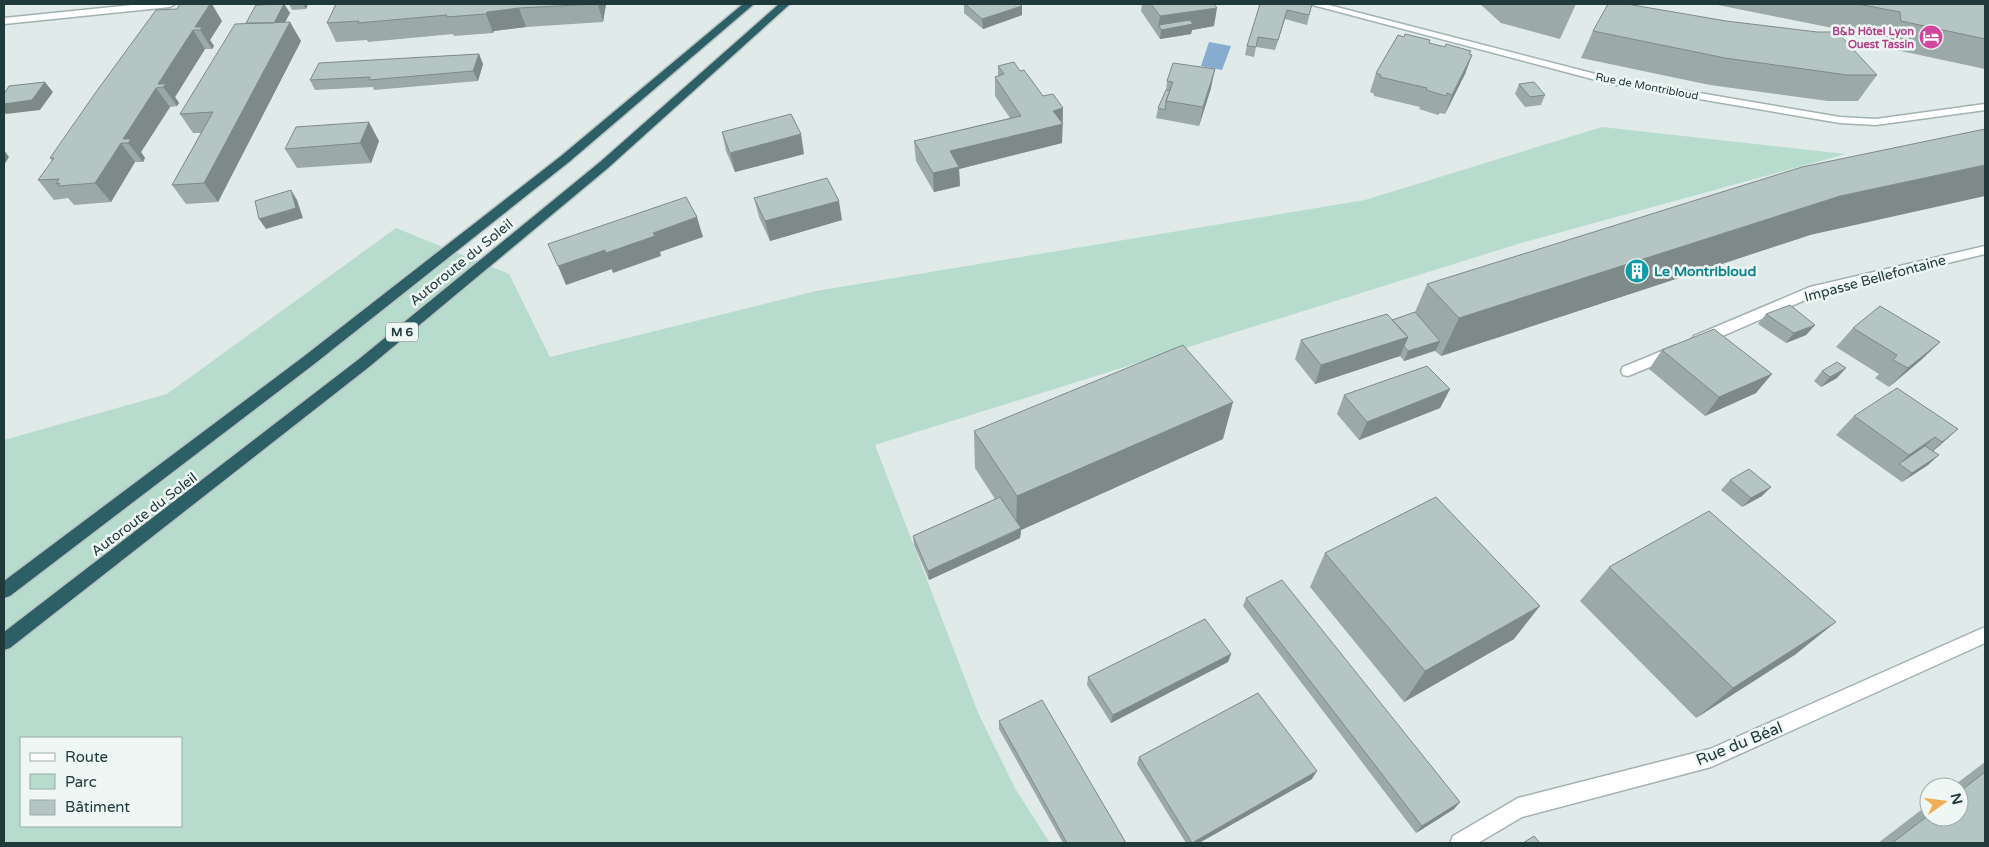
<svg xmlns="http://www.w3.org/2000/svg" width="1989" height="847" font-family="'Varela Round',sans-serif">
<rect width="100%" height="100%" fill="#dfeae9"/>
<!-- green -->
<path fill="#b7dccd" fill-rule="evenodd" d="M1602 127 1846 154 1521 243 875 445 979 715 1016 790 1050 843H4V440L167 394 396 228 509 274 550 357 816 291 1365 200ZM21 738H181V826H21Z"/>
<!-- water -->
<path fill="#86add0" d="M1209 42 1231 46 1222 70 1201 66Z"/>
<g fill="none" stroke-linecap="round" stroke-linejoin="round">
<defs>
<path id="minor" d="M142 4H175L170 7 4 24V18Z
M1309 4H1325L1611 78 1840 117 1876 119 1985 104V110L1876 125 1840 123 1611 84Z
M1985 246V254L1819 294 1704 344H1694L1692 340 1694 336 1810 287Z
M1674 346 1679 347 1681 351 1679 355 1628 376 1623 375 1621 371 1623 367Z
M1985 627V643L1711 767 1522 817 1478 843H1450L1453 836 1518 798 1710 749Z"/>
<path id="highway" d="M743 4H754L569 162 313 365 10 596 4 598V581L303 357 561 156Z
M779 4H790L608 168 369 367 10 648 4 650V632L359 359 600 162Z"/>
</defs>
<!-- minor casing -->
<use href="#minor" stroke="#a2b1b1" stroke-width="3"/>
<!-- highway casing -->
<use href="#highway" stroke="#bcc4c4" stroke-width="3"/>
<!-- minor -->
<use href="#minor" fill="#fff" fill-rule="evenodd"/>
<!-- highway -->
<use href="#highway" fill="#2c5f66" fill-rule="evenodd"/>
</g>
<!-- wall -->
<path fill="#9ba9a8" d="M284 4 290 13 285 22 301 41 218 202 186 204 172 185 201 133H193L180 114 246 23Z
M289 4H308L306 9 292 10Z
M336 4H606L603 22 526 27 494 31 493 33 454 36 453 34 368 42 367 40 336 42 327 23Z
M964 4H1020L1022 15 983 29 964 13Z
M1142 4H1214V26L1192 30 1191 34 1160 39 1141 11Z
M1260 4H1312L1307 25 1285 19 1275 50 1256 47 1254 57 1245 55 1247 46Z
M1480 4H1576L1560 39 1501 23Z
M1713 4H1985V69L1882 47V38Z
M177 9 222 21 210 40 214 46 212 49H205L175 97 179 103 177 106 170 107 141 152 145 158 143 162H135L111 202 74 205 68 198 54 200 38 180 52 161 50 158Z
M1726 21 1877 75 1858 101H1828L1710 85 1581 58 1593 31Z
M1429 43 1472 55 1465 74 1445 114 1440 113 1438 115 1419 109 1420 107 1374 96V94L1370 92 1376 73Z
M479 54 483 64 478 81 374 90 373 87 315 90 310 80Z
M998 66 1020 71 1043 96 1063 108 1062 143 959 169 960 186 934 192 916 161 914 141 1010 118 995 96V77L998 76Z
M1167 81 1211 88 1199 126 1156 118 1158 108 1166 90Z
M1519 84 1545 95 1541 105 1525 107 1515 94Z
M722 132 804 154 735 172 726 151Z
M379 141 371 163 297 168 285 149Z
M754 198 842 220 770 241 759 217Z
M1810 235 1441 356 1435 351 1404 361 1400 356 1315 384 1295 359 1301 340 1392 320 1415 312 1427 284Z
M1766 314 1815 325 1806 335 1786 343 1758 324Z
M1853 328 1940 342 1921 360 1889 387 1875 378 1879 374 1836 347Z
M1662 350 1756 393 1705 416 1649 369Z
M1822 371 1837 378 1821 387 1814 381Z
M1450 389 1440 408 1359 440 1337 414 1344 395Z
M1854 416 1958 429 1933 451 1928 465 1902 482 1836 435Z
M974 431 1223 439 1021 530 1020 538 929 580 914 545 913 536 995 499 975 468Z
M1730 480 1762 496 1742 507 1721 490Z
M1325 553 1514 639 1404 702 1310 587Z
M1609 567 1796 654 1696 718 1580 601Z
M1246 598 1460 802 1454 809 1416 833 1243 606Z
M1231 654 1228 662 1111 723 1087 685 1088 677Z
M999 721 1126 843H1063L999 729Z
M1139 757 1312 779 1199 843H1186L1137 764Z
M1985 762V843H1878L1929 804V817H1959V787H1952Z"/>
<!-- shaded-wall -->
<path fill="#7e8a88" d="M210 4H212L222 21 210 40 214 46 212 49 200 30 195 27Z
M284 4 290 13 275 41 269 31Z
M303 4H308L306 9Z
M598 4H606L603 22Z
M1022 6V15L983 29 982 19Z
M519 8 526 27 494 31 493 33 486 14 487 12Z
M1217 8 1214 26 1192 30 1191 34 1160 39 1161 30 1159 25 1157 35 1160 16Z
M1287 10 1285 19 1275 50Z
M290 22 301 41 218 202 204 183Z
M193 30 205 49 175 97 179 103 177 106 163 87 158 84Z
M479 54 483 64 478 81 473 71Z
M1472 55 1465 74 1445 114 1452 95Z
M1215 69 1211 88 1199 126 1203 107Z
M45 82 53 92 40 110 6 114 4 112V104Z
M156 88 170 107 141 152 145 158 143 162 128 143 123 139Z
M1063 108 1062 143 959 169 960 186 934 192 933 173 950 151 1053 111Z
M369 122 379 141 371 163 360 143Z
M801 134 804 154 735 172 730 153Z
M121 143 135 162 111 202 95 183Z
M4 150 9 157 4 165Z
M1985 165V196L1810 235 1441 356 1459 318 1840 196Z
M291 190 297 200 303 218 266 229 259 219Z
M839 201 842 220 770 241 765 221Z
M697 217 703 237 660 252 661 256 613 273 606 253 653 233Z
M605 250 612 269 566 285 558 266Z
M1815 325 1806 335 1786 343 1794 333Z
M1408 337 1400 356 1315 384 1321 365Z
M1440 341 1436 350 1404 361 1408 351Z
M1940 342 1921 360 1889 387 1908 368Z
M1846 368 1837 378 1821 387 1830 377Z
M1772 374 1756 393 1705 416 1719 397Z
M1450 389 1440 408 1359 440 1367 422Z
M1233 402 1223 439 1021 530 1020 538 929 580 928 571 1016 531 1017 496Z
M1958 429 1938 447 1922 460 1942 442Z
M1935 437 1915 455 1899 464 1909 455Z
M1939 455 1928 465 1902 482 1912 473Z
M1771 487 1762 496 1742 507 1751 498Z
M1540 606 1514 639 1404 702 1425 671Z
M1836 622 1796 654 1696 718 1733 688Z
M1231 654 1228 662 1111 723 1113 715Z
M1317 771 1312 779 1199 843H1192Z
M1460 802 1454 809 1416 833 1422 826Z"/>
<!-- building -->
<path fill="#b4c5c3" stroke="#7e8a88" d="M180 4H210L195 27H202L200 30H193L158 84H166L163 87 156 88 123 139H131L128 143H121L95 183 58 186 60 183 56 184 59 179 38 180 54 158H50L96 92 156 10 177 9Z
M284 4 274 23H246L256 5Z
M336 4H597L519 8 487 12 486 14 446 17 447 15 358 23 359 21 327 23Z
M965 4H1020L1022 6 982 19Z
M1151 4H1214L1217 8 1160 16Z
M1260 4H1312L1309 15 1287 10 1278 40 1258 37 1256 47 1247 46Z
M1608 4H1627L1726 21 1817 32H1837L1877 75H1847L1725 58 1593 31Z
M1858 4H1985V39L1901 21 1900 12Z
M1190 20 1193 24 1161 30 1159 25Z
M290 22 204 183 172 185 213 112 180 114 235 24Z
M1405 34 1430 40 1429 43 1445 47 1446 44 1471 51 1469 54 1472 55 1452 95 1447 93 1446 96 1426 90 1427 88 1380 77 1381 75 1376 73 1398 35 1404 37Z
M479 54 473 71 369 80 370 77 310 80 319 63Z
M1014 62 1020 71 1024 70 1043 96 1053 94 1063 108 1053 111 1063 124 950 151 959 167 933 173 914 141 1021 116 995 77 1004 74 998 66Z
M1173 63 1215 69 1203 107 1166 101 1173 82 1167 81Z
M45 82 32 100 4 104V94L9 86Z
M1534 82 1545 95 1530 97 1519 84Z
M1166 90H1170L1166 101 1165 110 1158 108Z
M791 114 801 134 730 153 722 132Z
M369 122 360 143 285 149 296 127Z
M1985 129V165L1840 196 1459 318 1427 284 1802 167Z
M827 178 839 201 765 221 754 198Z
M291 190 296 208 259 219 255 201Z
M686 197 697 217 653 233 655 236 606 253 605 250 558 266 548 244Z
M1790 305 1815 325 1794 333 1766 314Z
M1880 306 1940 342 1908 368 1893 360 1897 355 1853 328Z
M1415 312 1440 341 1408 351 1404 346 1408 337 1392 320Z
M1387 314 1408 337 1321 365 1301 340Z
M1714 329 1772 374 1719 397 1662 350Z
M1183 345 1233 402 1017 496 974 431Z
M1837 362 1846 368 1830 377 1822 371Z
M1427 366 1450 389 1367 422 1344 395Z
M1897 388 1958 429 1942 442 1935 437 1909 455 1854 416Z
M1925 446 1939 455 1912 473 1899 464Z
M1749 469 1771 487 1751 498 1730 480Z
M1000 497 1021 528 928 571 913 536Z
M1436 497 1540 606 1425 671 1325 553Z
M1709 511 1836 622 1733 688 1609 567Z
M1282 580 1460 802 1422 826 1246 598Z
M1205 619 1231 654 1113 715 1088 677Z
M1258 693 1317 771 1192 843 1139 757Z
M1042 700 1126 843H1067L999 721Z
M1985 772V843H1892L1929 815V817H1959V792Z
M1534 836 1540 843H1523Z"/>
<!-- icons -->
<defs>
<symbol id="hotel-disc" viewBox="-11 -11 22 22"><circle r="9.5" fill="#d1479c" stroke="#eff7f5"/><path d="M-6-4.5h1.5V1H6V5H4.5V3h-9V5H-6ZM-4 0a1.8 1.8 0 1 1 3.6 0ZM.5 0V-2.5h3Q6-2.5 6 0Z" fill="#fff"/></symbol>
<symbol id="building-disc" viewBox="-11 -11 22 22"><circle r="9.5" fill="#0f9aa8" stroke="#eff7f5"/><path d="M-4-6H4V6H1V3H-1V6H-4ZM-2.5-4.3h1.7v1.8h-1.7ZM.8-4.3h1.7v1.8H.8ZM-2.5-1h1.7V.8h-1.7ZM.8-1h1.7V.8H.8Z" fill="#fff"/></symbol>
</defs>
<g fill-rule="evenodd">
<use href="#hotel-disc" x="1917" y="23" width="28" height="28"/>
<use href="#building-disc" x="1623" y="257" width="28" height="28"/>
</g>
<g text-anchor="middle" stroke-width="5" stroke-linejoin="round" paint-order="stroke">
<!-- far-hotel labels -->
<g font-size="11" font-weight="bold" fill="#b23c85" stroke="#eff7f5" text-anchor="end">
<text x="1914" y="35">B&amp;b Hôtel Lyon<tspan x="1914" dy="13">Ouest Tassin</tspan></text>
</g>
<!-- far-street labels -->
<g font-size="11" fill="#20393a" stroke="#eff7f5">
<text transform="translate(1647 86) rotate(11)" y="4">Rue de Montribloud</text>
</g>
<!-- shield labels -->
<rect fill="#eff7f5" stroke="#5e7272" stroke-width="1" x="386" y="322.5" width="32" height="19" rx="4"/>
<g font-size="12" font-weight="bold" fill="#20393a">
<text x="402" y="336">M 6</text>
</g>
<!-- street labels -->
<g font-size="14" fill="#20393a" stroke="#eff7f5">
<text transform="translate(461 262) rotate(-39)" y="5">Autoroute du Soleil</text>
<text transform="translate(1875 278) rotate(-15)" y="5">Impasse Bellefontaine</text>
<text transform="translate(144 514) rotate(-37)" y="5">Autoroute du Soleil</text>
</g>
<!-- culture labels -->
<g font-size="14" font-weight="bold" fill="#0d838f" stroke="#eff7f5" text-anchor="start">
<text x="1654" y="276">Le Montribloud</text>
</g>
<!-- near-street labels -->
<g font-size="16" fill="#20393a" stroke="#eff7f5">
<text transform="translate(1739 743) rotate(-22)" y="6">Rue du Béal</text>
</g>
</g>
<!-- border -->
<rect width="1989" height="847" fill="none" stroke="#20393a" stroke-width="10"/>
<!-- legend -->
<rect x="20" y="737" width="162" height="90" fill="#eff7f5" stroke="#9cabaa"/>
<rect x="30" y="753" width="25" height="8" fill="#ffffff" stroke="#9cabaa"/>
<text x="65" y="762" font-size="15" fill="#20393a">Route</text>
<rect x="30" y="774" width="25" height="15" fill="#b7dccd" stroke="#9cabaa"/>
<text x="65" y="787" font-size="15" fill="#20393a">Parc</text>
<rect x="30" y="800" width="25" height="15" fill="#b4c5c3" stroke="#9cabaa"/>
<text x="65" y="812" font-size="15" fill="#20393a">Bâtiment</text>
<!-- north arrow -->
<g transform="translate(1944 802) rotate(76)"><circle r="24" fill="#eff7f5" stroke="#9cabaa"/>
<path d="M0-4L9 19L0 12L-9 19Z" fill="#f2ae55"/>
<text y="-8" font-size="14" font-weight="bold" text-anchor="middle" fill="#20393a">N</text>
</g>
</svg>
